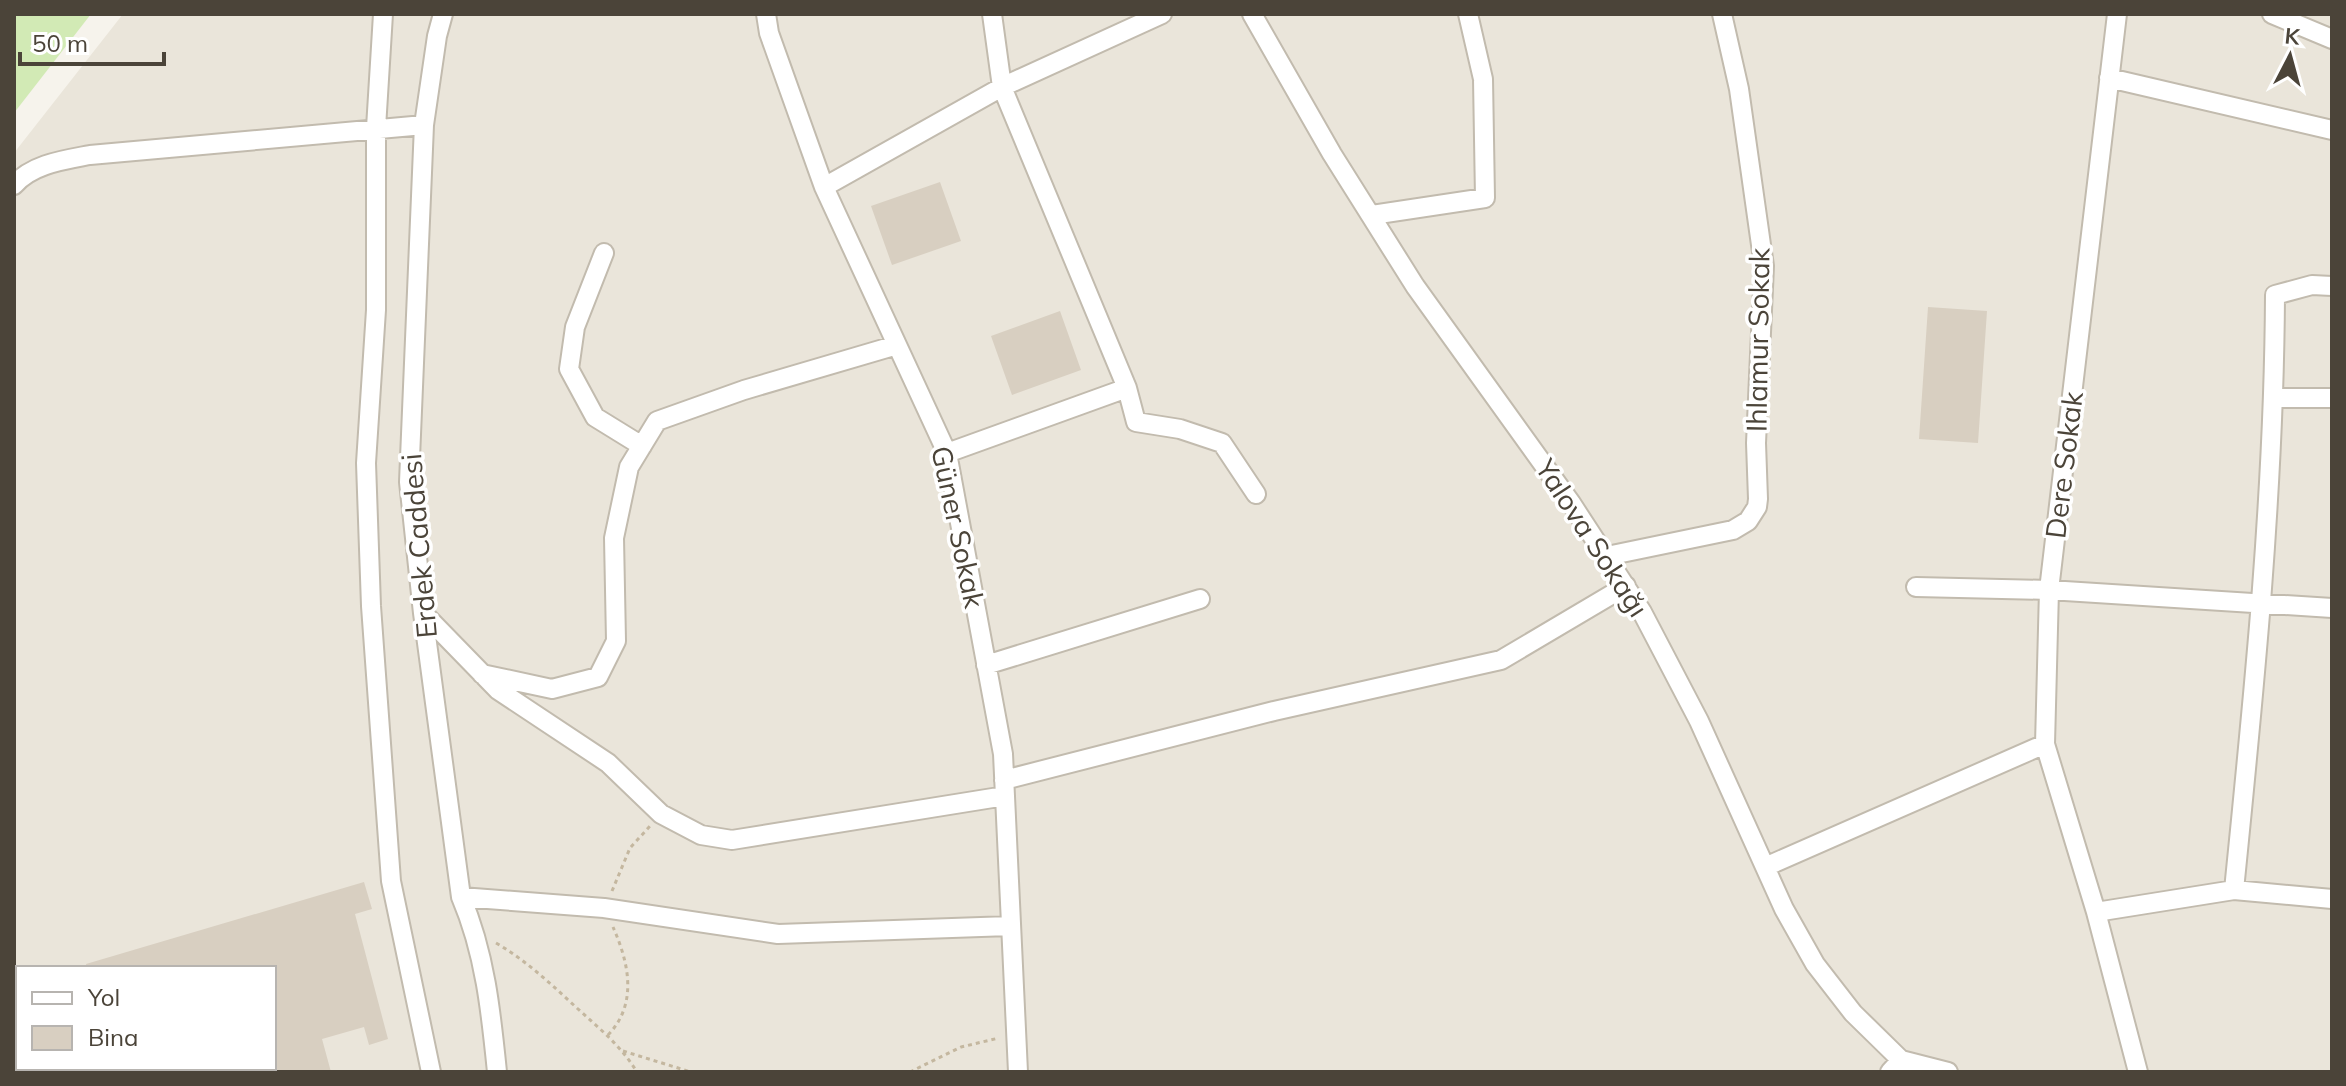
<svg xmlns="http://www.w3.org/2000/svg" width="2346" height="1086" font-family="Mulish,sans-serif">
<rect width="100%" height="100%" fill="#f6f3ec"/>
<!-- residential -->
<path fill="#eae5da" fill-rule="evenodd" d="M123 14H2332V1072H14V153ZM18 968H274V1068H18Z"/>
<!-- green -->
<path fill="#d2eab5" d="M14 14H91L14 113Z"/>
<!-- building -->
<path fill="#d8cfc1" d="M940 182 961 241 892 265 871 206Z
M1928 307 1987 311 1978 443 1919 439Z
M1060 311 1081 370 1012 395 991 336Z
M364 882 372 909 355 914 388 1039 369 1045 364 1027 322 1039 331 1072H274V968H87L86 964Z"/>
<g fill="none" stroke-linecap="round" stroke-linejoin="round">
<defs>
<path id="minor" d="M383 14 376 128V310L366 463 371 606 391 881 431 1072
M443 14 437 36 424 125 409 482 423 613 461 897C485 953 491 1012 497 1072
M766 14 769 33 824 187 947 453 1003 754 1018 1072
M1252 14 1332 154 1415 286 1571 503 1642 612 1699 721 1784 909 1815 964 1853 1013 1901 1060 1909 1072
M2117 14 2049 590 2045 744 2096 912 2138 1072
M2272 14 2332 39
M2109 78 2332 130
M14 185C32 164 64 160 90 155L424 125
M824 187 1002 87 1162 14
M1372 215 1485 198 1483 79 1468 14
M604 253 575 327 569 369 595 417 642 446
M2332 286 2312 285 2275 295C2274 495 2254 692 2234 890L2332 899
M1127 388 1136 422 1180 429 1222 443 1256 494
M2275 398H2332
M947 453 1127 388 1002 87 992 14
M1607 556 1733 530 1748 521 1757 507 1758 499 1756 443 1764 266 1739 89 1722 14
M1916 587 2049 590 2332 608
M423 613 498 690 608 763 661 814 701 835 732 840 1005 796
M986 665 1200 599
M482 674 552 689 598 677 616 641 614 538 629 467 657 421 744 390 897 345
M1004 780 1274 711 1501 660 1626 586
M1765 867 2045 744
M461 897 604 908 778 934 1010 926
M2096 912 2234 890
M1890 1072 1901 1060 1948 1072"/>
</defs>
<!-- minor casing -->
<use href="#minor" stroke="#c2bbae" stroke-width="22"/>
<!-- path -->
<path stroke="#c4b79f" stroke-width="3" stroke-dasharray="4 4" stroke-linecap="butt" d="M612 891 630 848 650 826
M496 943C527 961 552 985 578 1009 600 1029 621 1046 637 1072
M608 1035C638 1004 629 963 613 927
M623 1051 691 1072
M910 1072 961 1047 999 1038"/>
<!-- minor -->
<use href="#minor" stroke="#fff" stroke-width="18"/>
</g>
<g text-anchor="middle" stroke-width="7" stroke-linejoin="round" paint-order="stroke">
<!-- street labels -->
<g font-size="28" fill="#4b4439" stroke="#fff">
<text transform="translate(1758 340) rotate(-89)" y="10">Ihlamur Sokak</text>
<text transform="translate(2064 465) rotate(-83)" y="10">Dere Sokak</text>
<text transform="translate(958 527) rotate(78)" y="10">Güner Sokak</text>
<text transform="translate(1592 538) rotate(57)" y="10">Yalova Sokağı</text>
<text transform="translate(419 546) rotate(-95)" y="10">Erdek Caddesi</text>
</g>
</g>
<!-- border -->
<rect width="2346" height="1086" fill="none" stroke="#4b4439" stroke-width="32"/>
<!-- legend -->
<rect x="16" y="966" width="260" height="104" fill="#ffffff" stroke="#b7b4b0" stroke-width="2"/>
<rect x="32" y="992" width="40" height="12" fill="#ffffff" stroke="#b7b4b0" stroke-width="2"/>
<text x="88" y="1006" font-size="24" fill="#4b4439">Yol</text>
<rect x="32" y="1026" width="40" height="24" fill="#d8cfc1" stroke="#b7b4b0" stroke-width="2"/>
<text x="88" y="1046" font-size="24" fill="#4b4439">Bina</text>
<!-- north arrow -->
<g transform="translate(2290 56) rotate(6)" stroke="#ffffff" stroke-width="6" paint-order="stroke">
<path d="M0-6L14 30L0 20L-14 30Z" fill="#4b4439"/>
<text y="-12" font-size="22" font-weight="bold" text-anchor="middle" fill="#4b4439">K</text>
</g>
<!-- scale -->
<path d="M20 52v12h144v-12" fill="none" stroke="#4b4439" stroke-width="4"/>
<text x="32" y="52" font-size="24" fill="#4b4439" stroke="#ffffff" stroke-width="6" paint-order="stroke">50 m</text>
</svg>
